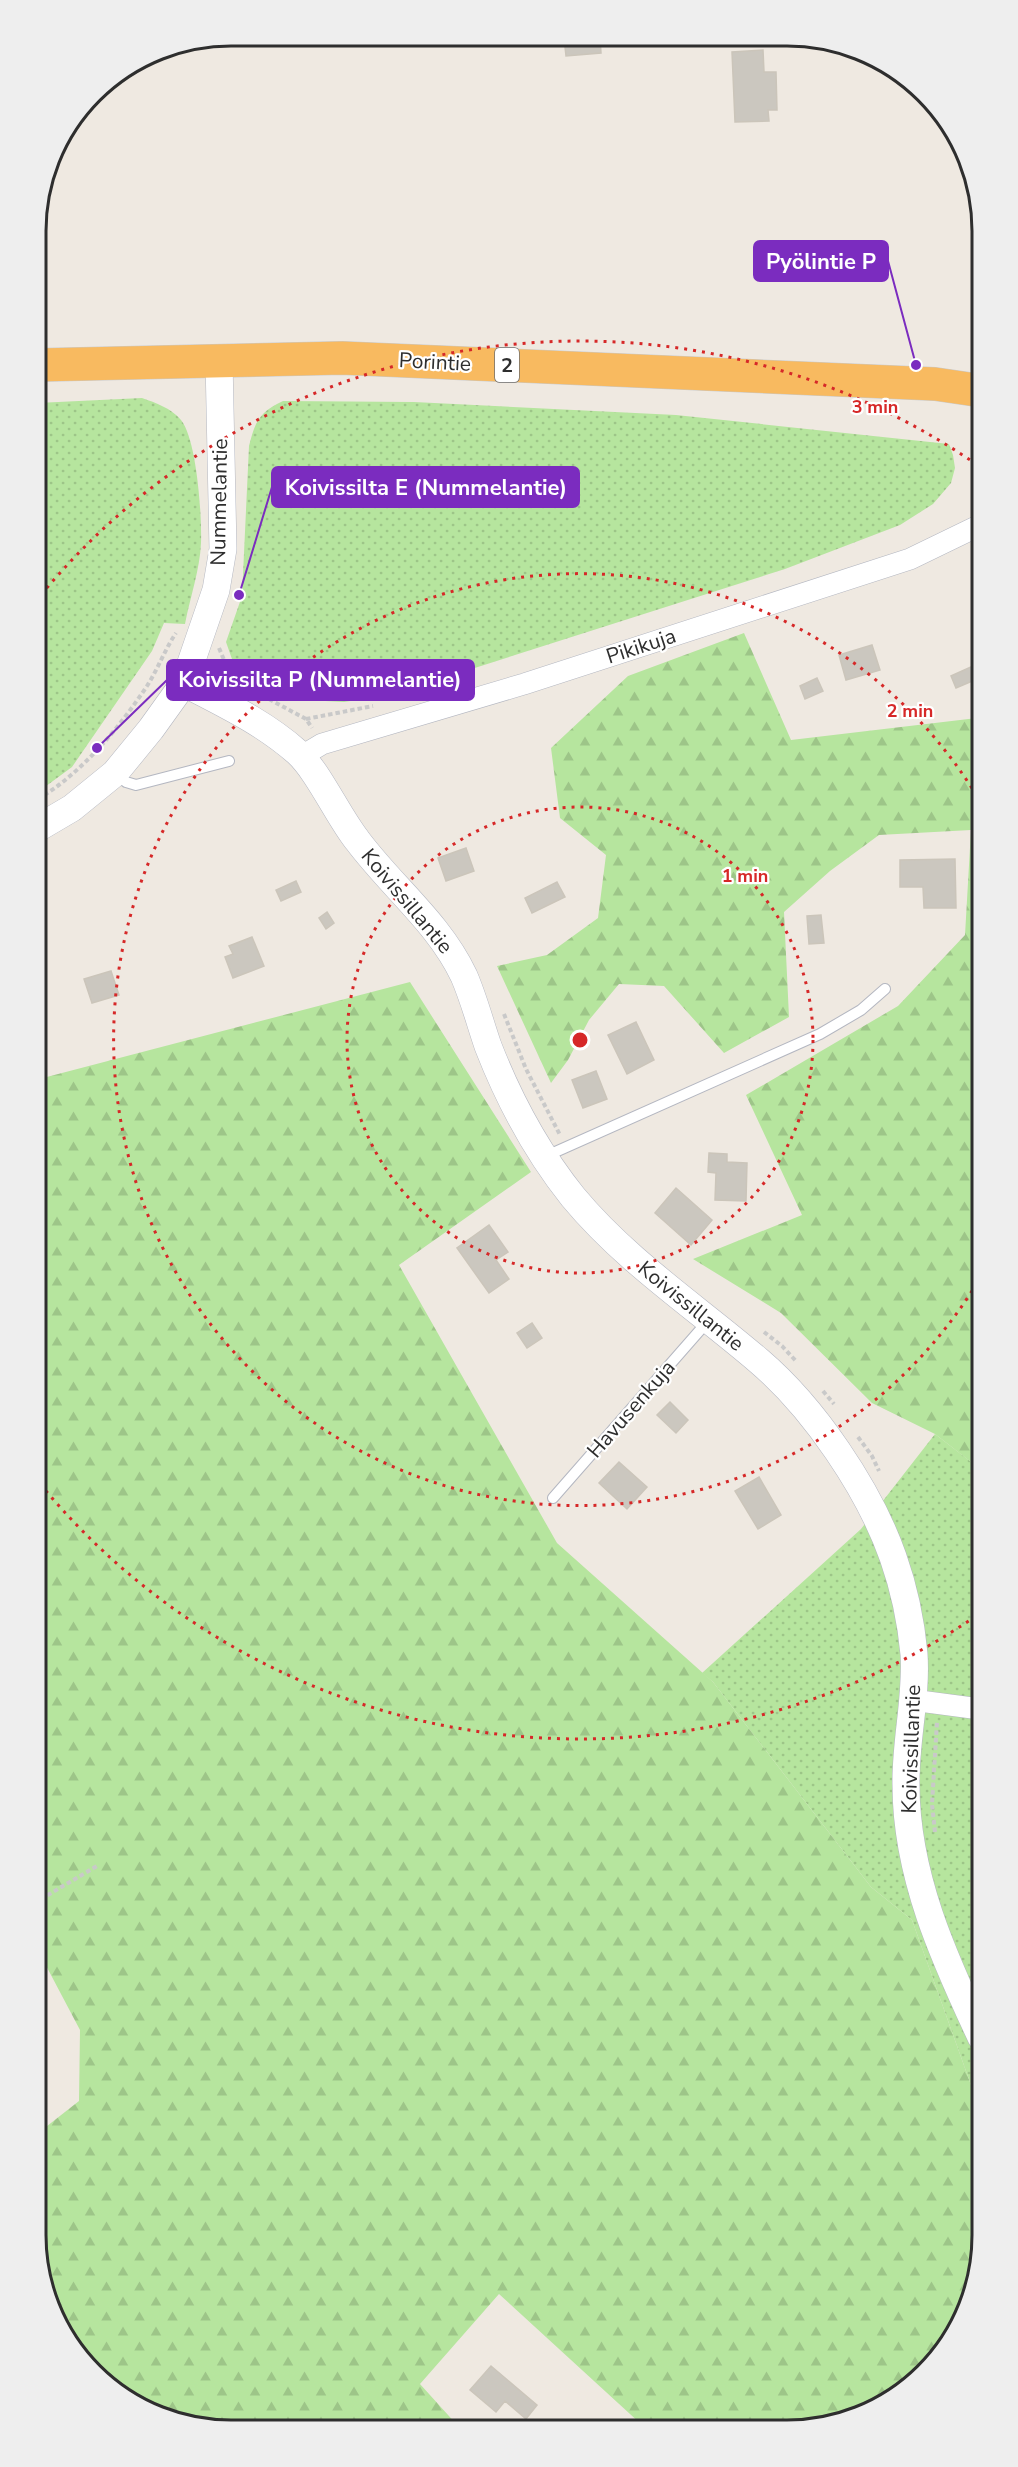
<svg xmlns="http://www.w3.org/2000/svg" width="1018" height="2467" font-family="'Nunito Sans',sans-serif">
<defs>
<pattern id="grass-dots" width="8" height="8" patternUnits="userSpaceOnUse" patternTransform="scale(1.5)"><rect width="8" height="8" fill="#b6e59e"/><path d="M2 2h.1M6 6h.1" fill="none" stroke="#9dc588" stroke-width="1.8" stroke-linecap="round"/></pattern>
<pattern id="forest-firs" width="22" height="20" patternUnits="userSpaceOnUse" patternTransform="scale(1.5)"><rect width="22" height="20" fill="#b6e59e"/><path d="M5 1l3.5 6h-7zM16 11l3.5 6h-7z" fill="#9dc588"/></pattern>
</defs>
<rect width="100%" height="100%" fill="#efe9e1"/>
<!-- grass -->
<path fill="url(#grass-dots)" d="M142 398C156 403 171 408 181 420 197 440 202 516 201 543 200 569 190 598 185 624L164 623 152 651 72 767 38 792 37 403Z
M283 401 414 402 676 415 949 444 953 455 955 468 951 483 933 504 900 525 785 569 390 695 344 702 306 700 248 672 233 662 226 642 242 596 249 446C255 422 259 412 283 401Z
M935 1434 979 1468 981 2113 912 1920 871 1887 713 1682 702 1673 861 1529Z"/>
<!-- forest -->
<path fill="url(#forest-firs)" d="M744 633 791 740 977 718 979 1453 971 1462 935 1434 872 1403 781 1313 693 1259 802 1215 746 1095 898 1006 965 935 971 830 879 835 830 871 784 912 789 1017 724 1053 664 986 619 984 589 1020 568 1060 551 1083 497 966 547 955 598 918 606 855 560 818 551 748 628 676Z
M410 982 531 1172 399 1265 557 1543 713 1682 871 1887 912 1920 981 2113 982 2248 967 2310 934 2364 885 2405 837 2424 642 2425 499 2294 420 2384 458 2426 194 2427 145 2411 94 2374 43 2286 42 2130 79 2101 80 2030 42 1958 39 1079Z"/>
<!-- building -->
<path fill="#cbc7bf" stroke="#cbc5ba" stroke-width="1.5" d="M564 38H600L601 53 566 56Z
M763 50 764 72H776L777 110H768L769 121 735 122 732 52Z
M872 645 880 670 846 680 839 655Z
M973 666 977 679 956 688 951 676Z
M817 678 823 691 805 699 800 686Z
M466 848 474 871 446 881 438 858Z
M955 859 956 908H924L923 887H900V860Z
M296 881 301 892 281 901 276 890Z
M557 882 565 897 532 913 525 898Z
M327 912 334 923 326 929 319 918Z
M821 915 824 943 809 944 807 916Z
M252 937 264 966 233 978 225 957 233 954 229 946Z
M111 971 119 995 92 1003 84 979Z
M636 1022 654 1060 627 1074 608 1035Z
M596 1071 607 1099 583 1108 572 1080Z
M709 1153 727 1154V1162L747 1163 746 1201 715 1200 716 1173 708 1172Z
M676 1188 712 1220 691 1245 655 1213Z
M489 1225 508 1252 496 1260 509 1279 489 1293 457 1248Z
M532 1323 542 1338 527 1348 517 1333Z
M670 1402 688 1420 676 1433 657 1415Z
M619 1462 647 1487 627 1509 599 1483Z
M759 1477 781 1515 758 1529 735 1491Z
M491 2366 537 2405 526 2419 505 2401 496 2412 470 2390Z"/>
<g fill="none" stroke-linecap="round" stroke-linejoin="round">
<defs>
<path id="service" d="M115 773 126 782 136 785 229 761
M544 1157 820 1034 861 1010 885 989
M553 1498 708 1321"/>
<path id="minor" d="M302 756 322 744 524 684 910 559 976 527
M912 1700 980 1709"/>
<path id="tertiary" d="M184 683C224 704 263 722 297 752 318 771 338 816 357 840 392 887 439 923 464 976 474 999 480 1023 488 1046 509 1100 537 1152 573 1197 626 1261 696 1307 759 1361 814 1408 869 1489 893 1557 904 1588 911 1621 914 1654 917 1697 905 1742 906 1785 906 1875 944 1958 981 2037
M38 828 72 808 115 773 151 729 184 683 216 590 223 549 219 360"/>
<path id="trunk" d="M37 365 342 358 935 384 976 390"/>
</defs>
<!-- service casing -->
<use href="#service" stroke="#b4b7c1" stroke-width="12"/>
<!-- minor casing -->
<use href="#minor" stroke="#b4b7c1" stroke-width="22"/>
<!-- tertiary casing -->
<use href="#tertiary" stroke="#b4b7c1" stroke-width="28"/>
<!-- trunk casing -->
<use href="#trunk" stroke="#c9c9c9" stroke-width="34"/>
<!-- path -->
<path stroke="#c9c9c9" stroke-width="4" stroke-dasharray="4.5 3" stroke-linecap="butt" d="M219 648 230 674 239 683 306 719 312 728
M306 719 373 706
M38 799C82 773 119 728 147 686 158 669 165 649 176 633
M504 1014 526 1069 560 1135
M764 1332 782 1346 796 1361
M823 1391 834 1404
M858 1437 872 1456 879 1471
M935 1832 932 1804 937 1722
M41 1899 97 1866"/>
<!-- service -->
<use href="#service" stroke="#fff" stroke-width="10"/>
<!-- minor -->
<use href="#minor" stroke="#fff" stroke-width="21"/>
<!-- tertiary -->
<use href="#tertiary" stroke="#fff" stroke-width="27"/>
<!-- trunk -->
<use href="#trunk" stroke="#f8ba60" stroke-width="33"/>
</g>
<!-- distance rings -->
<g fill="none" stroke="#d62828" stroke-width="3" stroke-dasharray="3 6">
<circle cx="580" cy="1040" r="233"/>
<path d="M977 1283A466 466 0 1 1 975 793"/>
<path d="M976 1616A699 699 0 0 1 41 1485M41 595A699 699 0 0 1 976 464"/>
</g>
<g text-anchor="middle" stroke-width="4.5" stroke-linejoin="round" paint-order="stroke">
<!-- shield labels -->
<rect fill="#fff" stroke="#6d6d6d" stroke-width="1.5" x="495" y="348" width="24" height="34" rx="4.5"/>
<g font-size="20" font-weight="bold" fill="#2e2e2e">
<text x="507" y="372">2</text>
</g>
<!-- street labels -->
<g font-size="21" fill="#2e2e2e" stroke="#fff">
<text transform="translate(435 362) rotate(3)" y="7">Porintie</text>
<text transform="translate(219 502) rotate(-89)" y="7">Nummelantie</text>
<text transform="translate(641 646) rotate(-18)" y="7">Pikikuja</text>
<text transform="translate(407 901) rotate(50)" y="7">Koivissillantie</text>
<text transform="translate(691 1306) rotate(39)" y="7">Koivissillantie</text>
<text transform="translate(631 1409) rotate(-49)" y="7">Havusenkuja</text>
<text transform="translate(911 1749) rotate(-88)" y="7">Koivissillantie</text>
</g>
</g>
<!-- crop -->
<path d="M0 0H1018V2467H0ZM231 46H787A185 185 0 0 1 972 231V2235A185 185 0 0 1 787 2420H231A185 185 0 0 1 46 2235V231A185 185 0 0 1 231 46Z" fill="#eee" fill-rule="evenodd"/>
<path fill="none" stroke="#2e2e2e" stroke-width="3" d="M231 46H787A185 185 0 0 1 972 231V2235A185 185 0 0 1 787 2420H231A185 185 0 0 1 46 2235V231A185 185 0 0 1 231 46Z"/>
<circle cx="580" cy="1040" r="9" fill="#d62828" stroke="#fff" stroke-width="3"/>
<g font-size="18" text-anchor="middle" font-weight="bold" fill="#d62828" stroke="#fff" stroke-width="4.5" stroke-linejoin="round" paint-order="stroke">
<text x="875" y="413">3 min</text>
<text x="910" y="717">2 min</text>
<text x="745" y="882">1 min</text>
</g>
<!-- callouts -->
<path fill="none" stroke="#7b2cbf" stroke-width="2" d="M916 365L888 261M239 595L272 487M97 748L167 680"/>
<g fill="#7b2cbf" stroke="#fff" stroke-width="2">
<circle cx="916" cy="365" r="6"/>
<circle cx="239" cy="595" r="6"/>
<circle cx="97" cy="748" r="6"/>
</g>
<g fill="#7b2cbf" stroke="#7b2cbf" stroke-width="2">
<rect x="754" y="241" width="134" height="40" rx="6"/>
<rect x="272" y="467" width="307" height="40" rx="6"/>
<rect x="167" y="660" width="307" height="40" rx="6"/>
</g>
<g font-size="22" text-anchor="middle" font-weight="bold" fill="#fff">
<text x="821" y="269">Pyölintie P</text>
<text x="426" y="495">Koivissilta E (Nummelantie)</text>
<text x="320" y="687">Koivissilta P (Nummelantie)</text>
</g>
</svg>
